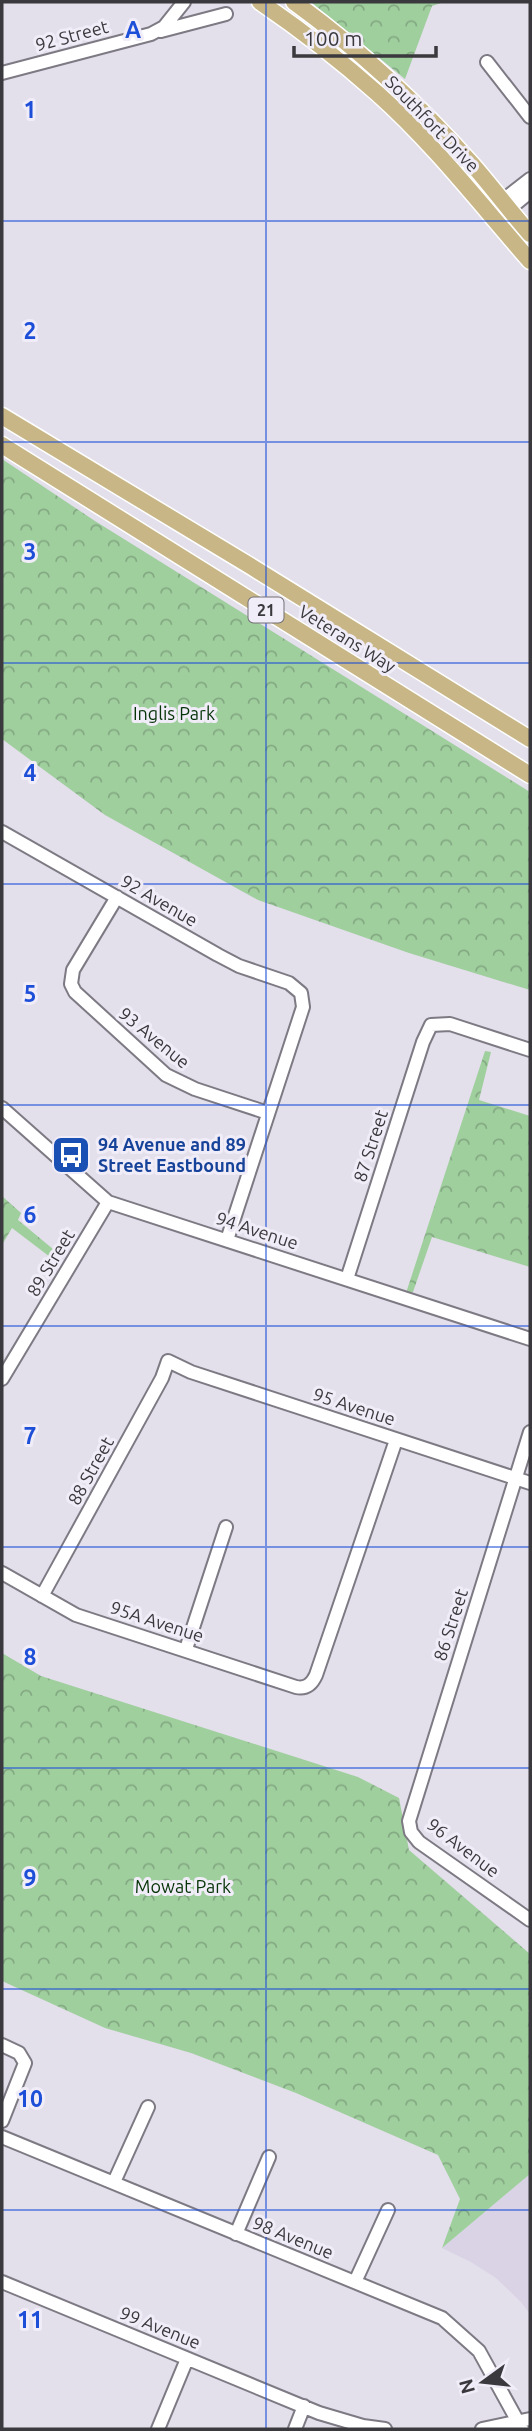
<svg xmlns="http://www.w3.org/2000/svg" width="532" height="2431" font-family="Ubuntu,sans-serif">
<defs>
<pattern id="park-crowns" width="20" height="18" patternUnits="userSpaceOnUse" patternTransform="scale(1.75)"><rect width="20" height="18" fill="#a0cf9e"/><path d="M2 6a3 3 0 1 1 6 0M12 15a3 3 0 1 1 6 0" fill="none" stroke="#83a982"/></pattern>
</defs>
<rect width="100%" height="100%" fill="#e3dfeb"/>
<!-- built -->
<path fill="#d9d3e5" d="M530 2174V2314L521 2302 496 2278 471 2262 442 2248Z"/>
<!-- park -->
<path fill="url(#park-crowns)" d="M311 2H444L432 6 405 79Z
M2 459 95 521 530 792V990L409 953 258 900 105 815 2 739Z
M485 1051 491 1052 479 1100 530 1116V1267L432 1237 413 1292 406 1293Z
M2 1196 21 1213 18 1220 59 1254 54 1260 12 1228 2 1245Z
M2 1653 41 1676 358 1777 399 1798 409 1850 530 1954V2009L528 2011 530 2013V2174L442 2248 460 2199 438 2155 296 2093 191 2053 105 2028 2 1981Z"/>
<g fill="none" stroke-linecap="round" stroke-linejoin="round">
<defs>
<path id="minor" d="M161 31 226 14
M487 62 530 117
M2 73 151 34 164 27 184 2
M501 212 508 210 530 192
M491 216 503 200 530 179
M2 832 218 955 239 966 289 983 301 993 303 1007 227 1240
M117 897 73 970 71 984 75 992 166 1075 195 1089 268 1113
M2 1108 108 1202 530 1339
M347 1279 423 1042 431 1025 450 1024 530 1050
M2 1379 108 1202
M530 1432 409 1821 411 1832 419 1842 530 1920
M2 1573 76 1615 296 1687C306 1689 312 1684 316 1675L396 1440
M42 1596 162 1378 168 1361 191 1372 530 1483
M186 1649 226 1527
M2 2045 19 2053 25 2063 2 2121
M2 2137 442 2318 479 2351 522 2429
M114 2182 148 2107
M236 2234 269 2157
M2 2282 319 2413 363 2426 385 2429
M355 2282 388 2210
M158 2429 187 2359
M295 2429 304 2406
M482 2429 530 2419"/>
<path id="major" d="M260 2C301 30 341 61 378 94 434 144 481 205 530 261
M294 2C359 49 418 104 472 164 492 187 510 211 530 234
M2 416 252 567 530 739
M2 445 530 775"/>
</defs>
<!-- minor casing -->
<use href="#minor" stroke="#7e7a84" stroke-width="16"/>
<!-- major casing -->
<use href="#major" stroke="#fff" stroke-width="19"/>
<!-- minor -->
<use href="#minor" stroke="#fff" stroke-width="12"/>
<!-- major -->
<use href="#major" stroke="#c8b686" stroke-width="16"/>
</g>
<!-- grid -->
<path fill="none" stroke="#1d4ed8" stroke-width="2" stroke-opacity="0.55" d="M266 2V2429M2 221H530M2 442H530M2 663H530M2 884H530M2 1105H530M2 1326H530M2 1547H530M2 1768H530M2 1989H530M2 2210H530"/>
<!-- icons -->
<defs>
<symbol id="bus-square" viewBox="-11 -11 22 22"><rect x="-9" y="-9" width="18" height="18" rx="4" fill="#1a4fb4" stroke="#f1edf8"/><path d="M-5-6H5V4H4V6H2V4H-2V6H-4V4H-5ZM-3.5-4V0h7V-4ZM-3.5 1.2v1.5H-2V1.2ZM2 1.2v1.5H3.5V1.2Z" fill="#fff"/></symbol>
</defs>
<g fill-rule="evenodd">
<use href="#bus-square" x="49" y="1133" width="44" height="44"/>
</g>
<g text-anchor="middle" stroke-width="6" stroke-linejoin="round" paint-order="stroke">
<!-- shield labels -->
<rect fill="#f1edf8" stroke="#716f75" stroke-width="2" x="248.5" y="597.5" width="35" height="25" rx="5"/>
<g font-size="16" font-weight="bold" fill="#3a393d">
<text x="266" y="616">21</text>
</g>
<!-- street labels -->
<g font-size="18" fill="#3a393d" stroke="#f1edf8">
<text transform="translate(72 36) rotate(-15)" y="6">92 Street</text>
<text transform="translate(432 124) rotate(46)" y="6">Southfort Drive</text>
<text transform="translate(347 639) rotate(32)" y="6">Veterans Way</text>
<text transform="translate(159 901) rotate(30)" y="6">92 Avenue</text>
<text transform="translate(154 1038) rotate(39)" y="6">93 Avenue</text>
<text transform="translate(371 1146) rotate(-72)" y="6">87 Street</text>
<text transform="translate(257 1231) rotate(18)" y="6">94 Avenue</text>
<text transform="translate(51 1263) rotate(-59)" y="6">89 Street</text>
<text transform="translate(354 1407) rotate(18)" y="6">95 Avenue</text>
<text transform="translate(91 1471) rotate(-61)" y="6">88 Street</text>
<text transform="translate(157 1622) rotate(18)" y="6">95A Avenue</text>
<text transform="translate(451 1625) rotate(-72)" y="6">86 Street</text>
<text transform="translate(463 1848) rotate(37)" y="6">96 Avenue</text>
<text transform="translate(293 2238) rotate(22)" y="6">98 Avenue</text>
<text transform="translate(160 2328) rotate(22)" y="6">99 Avenue</text>
</g>
<!-- park labels -->
<g font-size="18" fill="#063408" stroke="#f1edf8">
<text x="174" y="720">Inglis Park</text>
<text x="183" y="1893">Mowat Park</text>
</g>
<!-- transit labels -->
<g font-size="18" font-weight="bold" fill="#164399" stroke="#f1edf8" text-anchor="start">
<text x="98" y="1151">94 Avenue and 89<tspan x="98" dy="21">Street Eastbound</tspan></text>
</g>
</g>
<g font-size="23" text-anchor="middle" font-weight="bold" fill="#1d4ed8" stroke="#f1edf8" stroke-width="6" stroke-linejoin="round" paint-order="stroke">
<text x="133" y="38">A</text>
<text x="30" y="118">1</text>
<text x="30" y="339">2</text>
<text x="30" y="560">3</text>
<text x="30" y="781">4</text>
<text x="30" y="1002">5</text>
<text x="30" y="1223">6</text>
<text x="30" y="1444">7</text>
<text x="30" y="1665">8</text>
<text x="30" y="1886">9</text>
<text x="30" y="2107">10</text>
<text x="30" y="2328">11</text>
</g>
<!-- border -->
<rect width="532" height="2431" fill="none" stroke="#3a393d" stroke-width="7"/>
<!-- north arrow -->
<g transform="translate(483 2382) rotate(255)" stroke="#f1edf8" stroke-width="5" paint-order="stroke">
<path d="M0-5L12 26L0 18L-12 26Z" fill="#3a393d"/>
<text y="-10" font-size="19" font-weight="bold" text-anchor="middle" fill="#3a393d">N</text>
</g>
<!-- scale -->
<path d="M294 46v10h142v-10" fill="none" stroke="#3a393d" stroke-width="3.5"/>
<text x="304" y="46" font-size="21" fill="#3a393d" stroke="#f1edf8" stroke-width="5" paint-order="stroke">100 m</text>
</svg>
